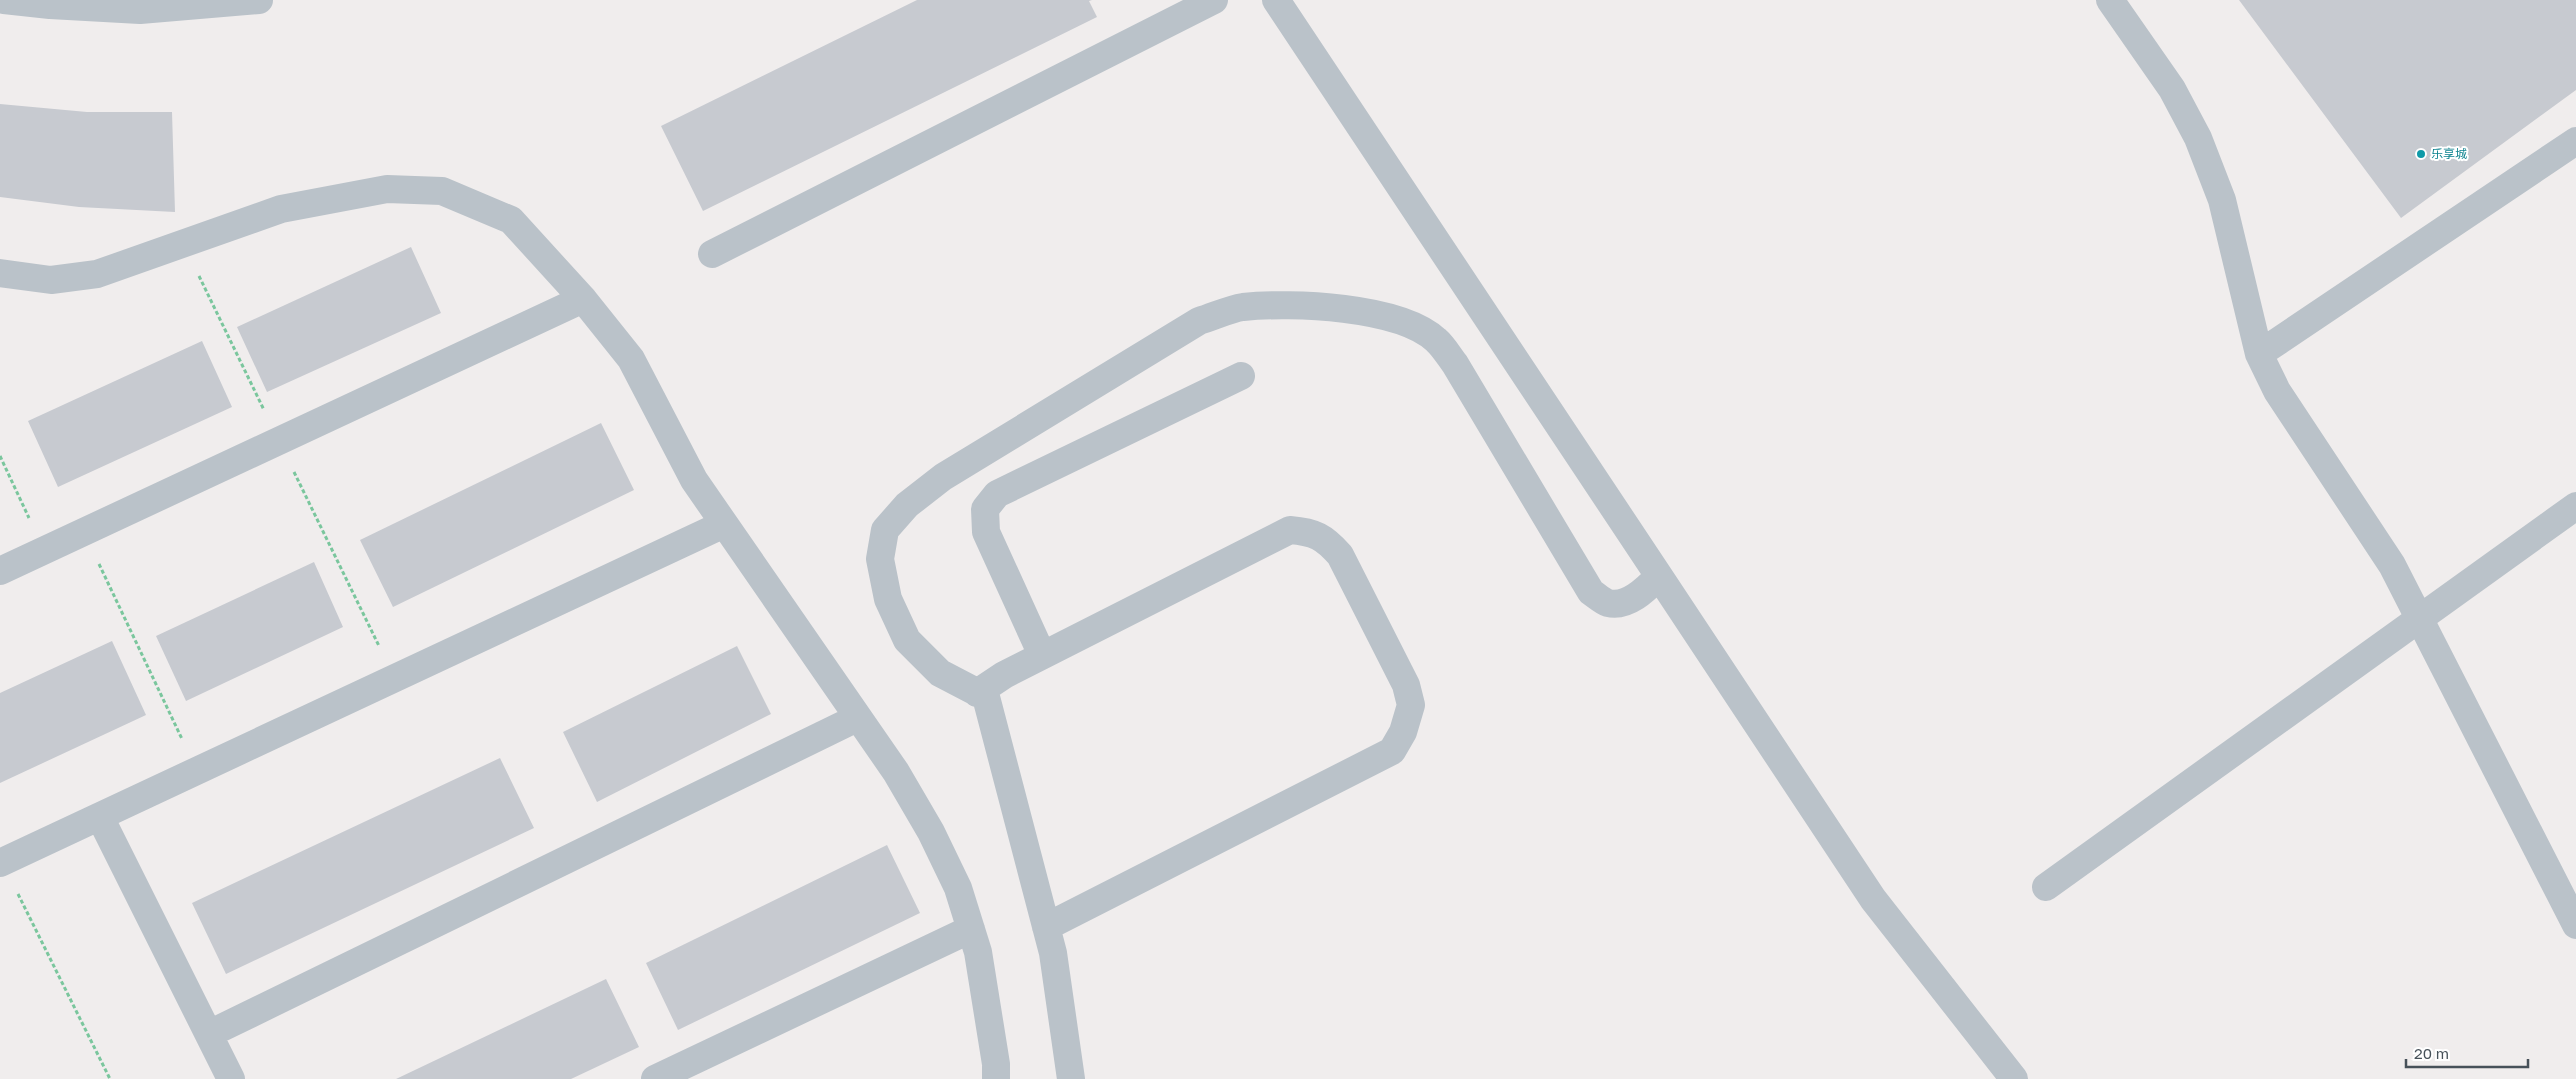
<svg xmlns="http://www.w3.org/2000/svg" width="2576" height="1079" font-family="'Golos Text','Noto Sans SC',sans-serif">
<rect width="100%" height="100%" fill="#f0eded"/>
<!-- building -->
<path fill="#c7cad0" d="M917 0H1092L1089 1 1097 17 703 211 661 126Z
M2239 0H2576V90L2401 218Z
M0 104 87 112H172L175 212 79 207 0 197Z
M411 247 441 313 267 392 237 327Z
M202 341 232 407 58 487 28 421Z
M601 423 634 490 393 607 360 540Z
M314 562 343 627 186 701 156 636Z
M112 641 146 715 0 783V693Z
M737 646 771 714 597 802 563 732Z
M500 758 534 828 226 974 192 903Z
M887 845 920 913 678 1030 646 963Z
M606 979 639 1047 571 1079H396Z"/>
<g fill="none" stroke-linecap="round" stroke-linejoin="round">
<!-- path -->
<path stroke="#7ac69d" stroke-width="3" stroke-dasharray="4 2.5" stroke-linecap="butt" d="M199 276 264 410
M0 456 29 518
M294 472 379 646
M99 564 182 739
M18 894 110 1079"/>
<!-- minor -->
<path stroke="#bac2c9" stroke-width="28" d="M2110 0 2172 89 2198 138 2222 200 2259 354 2277 391 2392 565 2576 925
M712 254 1214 0
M0 273 51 280 97 274 281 209 387 189 442 191 511 220 583 299 631 359 694 480 896 772 931 832 958 888 978 952 996 1064V1079
M2259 354 2576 141
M0 571 583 299
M1659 576 1873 899 2014 1079
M1042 655 986 532 985 509 997 494 1241 376
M977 693 1004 675 1290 530C1315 532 1324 537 1340 555L1406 685 1411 705 1403 732 1392 751 1046 927
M100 817 231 1079
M0 863 724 524
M2046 887 2576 506
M209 1034 857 718
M655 1079 971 929
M1071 1079 1053 953 986 697 940 673 907 640 888 599 880 559 885 530 907 505 943 477 1199 321C1213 317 1229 309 1243 307 1292 302 1399 306 1436 340 1443 346 1449 356 1455 364L1591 592C1596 595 1602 601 1608 603 1628 608 1647 588 1659 576L1276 0"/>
<!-- tertiary -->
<path stroke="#bac2c9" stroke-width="28" d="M4 0 50 5 140 10 259 0"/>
</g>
<!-- markers -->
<circle fill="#0f9aa8" stroke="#fff" stroke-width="2" cx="2421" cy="154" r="5"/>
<g text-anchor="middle" stroke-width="4" stroke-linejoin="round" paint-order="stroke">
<!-- culture labels -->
<g font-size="12" fill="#0d838f" stroke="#fff" text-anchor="start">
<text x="2431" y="158">乐享城</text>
</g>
</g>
<!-- scale -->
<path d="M2406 1059v8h122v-8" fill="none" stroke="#475159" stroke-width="2.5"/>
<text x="2414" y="1059" font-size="15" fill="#475159" stroke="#ffffff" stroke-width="4" paint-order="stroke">20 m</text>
</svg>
